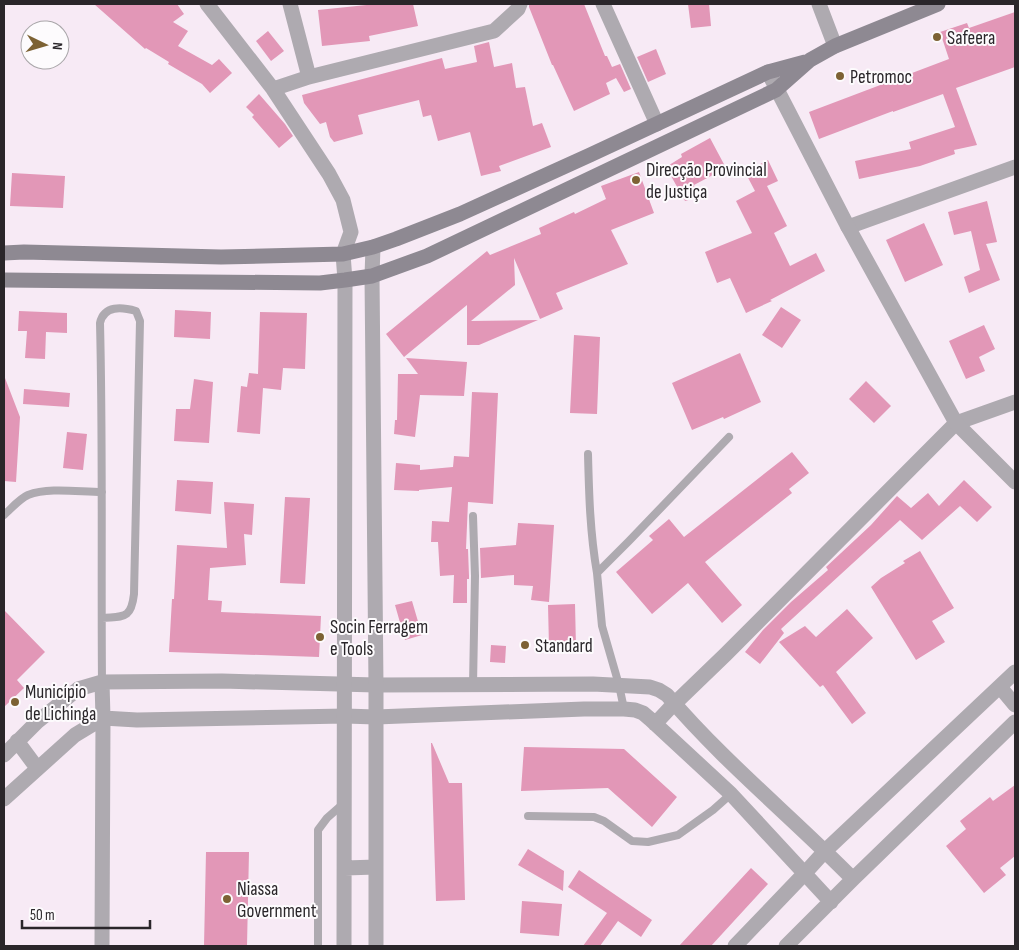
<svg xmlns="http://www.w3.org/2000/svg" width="1019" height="950" font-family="'Sofia Sans Condensed',sans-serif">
<rect width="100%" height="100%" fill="#f7eaf5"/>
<!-- building -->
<path fill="#e297b7" d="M94 4H177L184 14 173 22 188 31 178 46 212 65 219 59 232 73 210 93 202 84 168 64 169 62 146 48 145 49Z
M376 4H413L418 26 369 36 370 41 322 46 318 10Z
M529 4H584L605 56H607L612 67 620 64 631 89 624 92 616 78 606 83 610 94 574 111 553 65H552L529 7Z
M688 4H709L711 26 691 28Z
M1015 12V67L956 88 977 145 954 150 955 154 920 166 859 179 855 161 911 149 909 142 955 127 943 94 893 112V111L819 139 809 112 949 59 940 32 967 23 969 28Z
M268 31 284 51 271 61 256 41Z
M489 42 494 67 512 63 516 88 525 87 533 126 542 123 551 147 499 166 501 171 481 176 470 132 438 141 431 115 423 117 419 100 358 115 363 134 334 142 330 137 326 122 320 124 304 103 302 95 442 58 445 69 477 62 474 46Z
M656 49 666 74 648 82 637 57Z
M259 94 285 124 293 136 279 148 252 117 254 115 246 107Z
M710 138 726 168 694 185 698 197 685 201 666 167 682 157 681 154Z
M768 160 778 181 767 186 787 226 774 233 790 266 816 253 825 271 770 300 772 301 746 313 730 278 717 283 705 252 752 233 736 201 755 191 745 172Z
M639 172 654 213 611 230 628 264 556 293 563 309 540 319 514 258 515 285 471 321 538 320 479 345H467V305L404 357 386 334 487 251 490 255 541 234 539 228 574 212 575 214 606 199 601 186Z
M12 173 65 176 63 208 10 206Z
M987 201 997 242 986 244 1000 280 969 293 964 277 980 270 971 231 954 235 948 212Z
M924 223 943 265 905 282 886 240Z
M781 307 801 320 782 348 762 335Z
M175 310 211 312 210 339 174 337Z
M19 311 67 313V333L46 332 45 359 25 358 27 331H18Z
M260 312 307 313 305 369 283 368 281 390 263 388 260 434 237 432 241 386 247 387 249 373 258 374Z
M984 325 995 349 979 357 985 371 966 379 949 341Z
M574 335 600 337 597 414 570 413Z
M740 353 761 402 724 419 723 417 692 430 672 383Z
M406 358 467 362 464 396 420 395 415 437 394 434 395 420H397L398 374H418Z
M4 378H5L20 417 16 482 4 481Z
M194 379 213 382 209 443 174 441 176 409H190Z
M866 381 891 406 874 423 849 399Z
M24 389 70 393 69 407 23 404Z
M472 392 498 393 493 504 468 502 466 549H468L469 576V579H467V603H453L454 575 440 576 438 542H431L432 521 449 522 452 487 419 490V491L394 490 396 463 420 465V470L453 467 454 456 469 457Z
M67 432 87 434 83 470 63 468Z
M792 452 809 473 789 489 792 493 705 562 742 605 722 623 688 583 652 614 616 572 653 540 649 536 669 519 684 537Z
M177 480 213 482 211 514 175 511Z
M964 480 992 507 977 522 960 506 922 540 900 520 781 629 784 633 760 664 745 652 763 630 791 602 828 570 826 567 871 525 897 496 911 508 928 493 939 506Z
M285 497 310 498 305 584 280 583Z
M224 502 254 504 252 535 244 534 246 565 210 568 208 600 222 601 221 612 321 616 319 657 169 652 172 599H174L177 545 227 548Z
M518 523 554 525 549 602 531 600 533 586 514 585V575L481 578 480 548 516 545Z
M920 551 954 608 932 621 945 642 916 660 871 587 881 578 905 563 903 561Z
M412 601 422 635 405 640 395 605Z
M575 604 576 647H549L548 605Z
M847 609 873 638 836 672 866 713 852 724 823 685 820 687 779 642 805 626 816 637Z
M4 610 45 652 17 680 24 688 4 707Z
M491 645 506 646 505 663 490 662Z
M431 743H432L449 783H462L465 900 436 901Z
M524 747 624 749 677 797 652 827 608 788 521 791Z
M1015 785V856L1000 868 1006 875 984 893 946 846 966 829 960 821 990 797 993 801Z
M528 849 564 871 563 891 518 865Z
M206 852H249L247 946H204Z
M751 868 768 884 711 946H679Z
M579 870 652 920 641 937 618 921 600 946H583L607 913 568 887Z
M522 901 562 904 559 936 520 933Z"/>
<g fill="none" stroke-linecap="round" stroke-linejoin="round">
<!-- service -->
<path stroke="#aeaab0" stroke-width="8" d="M588 454C589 494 590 533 597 573
M4 515C11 509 19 499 28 495 49 487 79 492 102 492
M473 516 475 576 473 685
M102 618C123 616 131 620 134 594L140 321 136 311C122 307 104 305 100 323 103 443 101 562 102 682
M624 709 619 685 602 626 597 573 629 541 729 437
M528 816 594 817 604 821 632 841 648 842 678 835 713 810 731 794
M318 946V830L327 818 343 804"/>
<!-- minor -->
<path stroke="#aeaab0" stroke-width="15" d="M207 4 273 89 329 174 343 200 351 232 343 254
M290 4 309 77
M603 4 657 124
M819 4 835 46
M273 89 309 77 494 31 518 9 520 4
M848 227 1015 167
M1000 687 1015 705
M655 724 669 709 726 654 956 423 1015 402
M17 741 37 768
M4 755 37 722 78 689 102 682 222 681 376 685 593 684 650 687 659 690 667 695C724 762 792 817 853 879
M4 799 75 735 103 718 137 720 345 716 376 717 584 709H624L635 710 643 713 650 719 731 794 831 902
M102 946 103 718 102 682
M735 946 805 873 825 851 1015 672
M786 946 853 879 1015 722"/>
<!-- tertiary -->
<path stroke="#aeaab0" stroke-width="15" d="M768 72 848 227 956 423 1015 482
M373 247 372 276 376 685V946
M343 254 345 280 344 946
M345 868 376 867"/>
<!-- secondary -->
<path stroke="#8e8992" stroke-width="15" d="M4 253 24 252 221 257 343 254 373 247 396 239 460 214 590 155 768 72 805 62
M4 280 320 283 345 280 372 276 427 256 776 90 810 60 835 46 938 4"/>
</g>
<!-- markers -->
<g fill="#7d6234" stroke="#fdfbfd" stroke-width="2">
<circle cx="937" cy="37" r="5"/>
<circle cx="840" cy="76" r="5"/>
<circle cx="636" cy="180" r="5"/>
<circle cx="320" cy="637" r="5"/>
<circle cx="525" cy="645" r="5"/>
<circle cx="15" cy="702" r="5"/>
<circle cx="227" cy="899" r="5"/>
</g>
<g text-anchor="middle" stroke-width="4" stroke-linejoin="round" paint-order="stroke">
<!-- poi labels -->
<g font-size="19" fill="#2a262a" stroke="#fdfbfd" text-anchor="start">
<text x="947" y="44">Safeera</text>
<text x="850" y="83">Petromoc</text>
<text x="646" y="176">Direcção Provincial<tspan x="646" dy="22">de Justiça</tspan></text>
<text x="330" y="633">Socin Ferragem<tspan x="330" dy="22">e Tools</tspan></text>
<text x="535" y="652">Standard</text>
<text x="25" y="698">Município<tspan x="25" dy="22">de Lichinga</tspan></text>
<text x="237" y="895">Niassa<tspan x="237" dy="22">Government</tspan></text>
</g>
</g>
<!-- border -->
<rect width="1019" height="950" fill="none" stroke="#2a262a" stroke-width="10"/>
<!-- north arrow -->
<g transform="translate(45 45) rotate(95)"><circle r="24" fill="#fdfbfd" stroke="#a9a6a9"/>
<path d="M0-4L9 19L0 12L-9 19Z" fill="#7d6234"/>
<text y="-8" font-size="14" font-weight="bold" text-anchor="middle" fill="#2a262a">N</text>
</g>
<!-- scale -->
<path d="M22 920v8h128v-8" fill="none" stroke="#2a262a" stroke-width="2.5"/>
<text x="30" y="920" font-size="15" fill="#2a262a" stroke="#fdfbfd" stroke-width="4" paint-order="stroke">50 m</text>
</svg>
